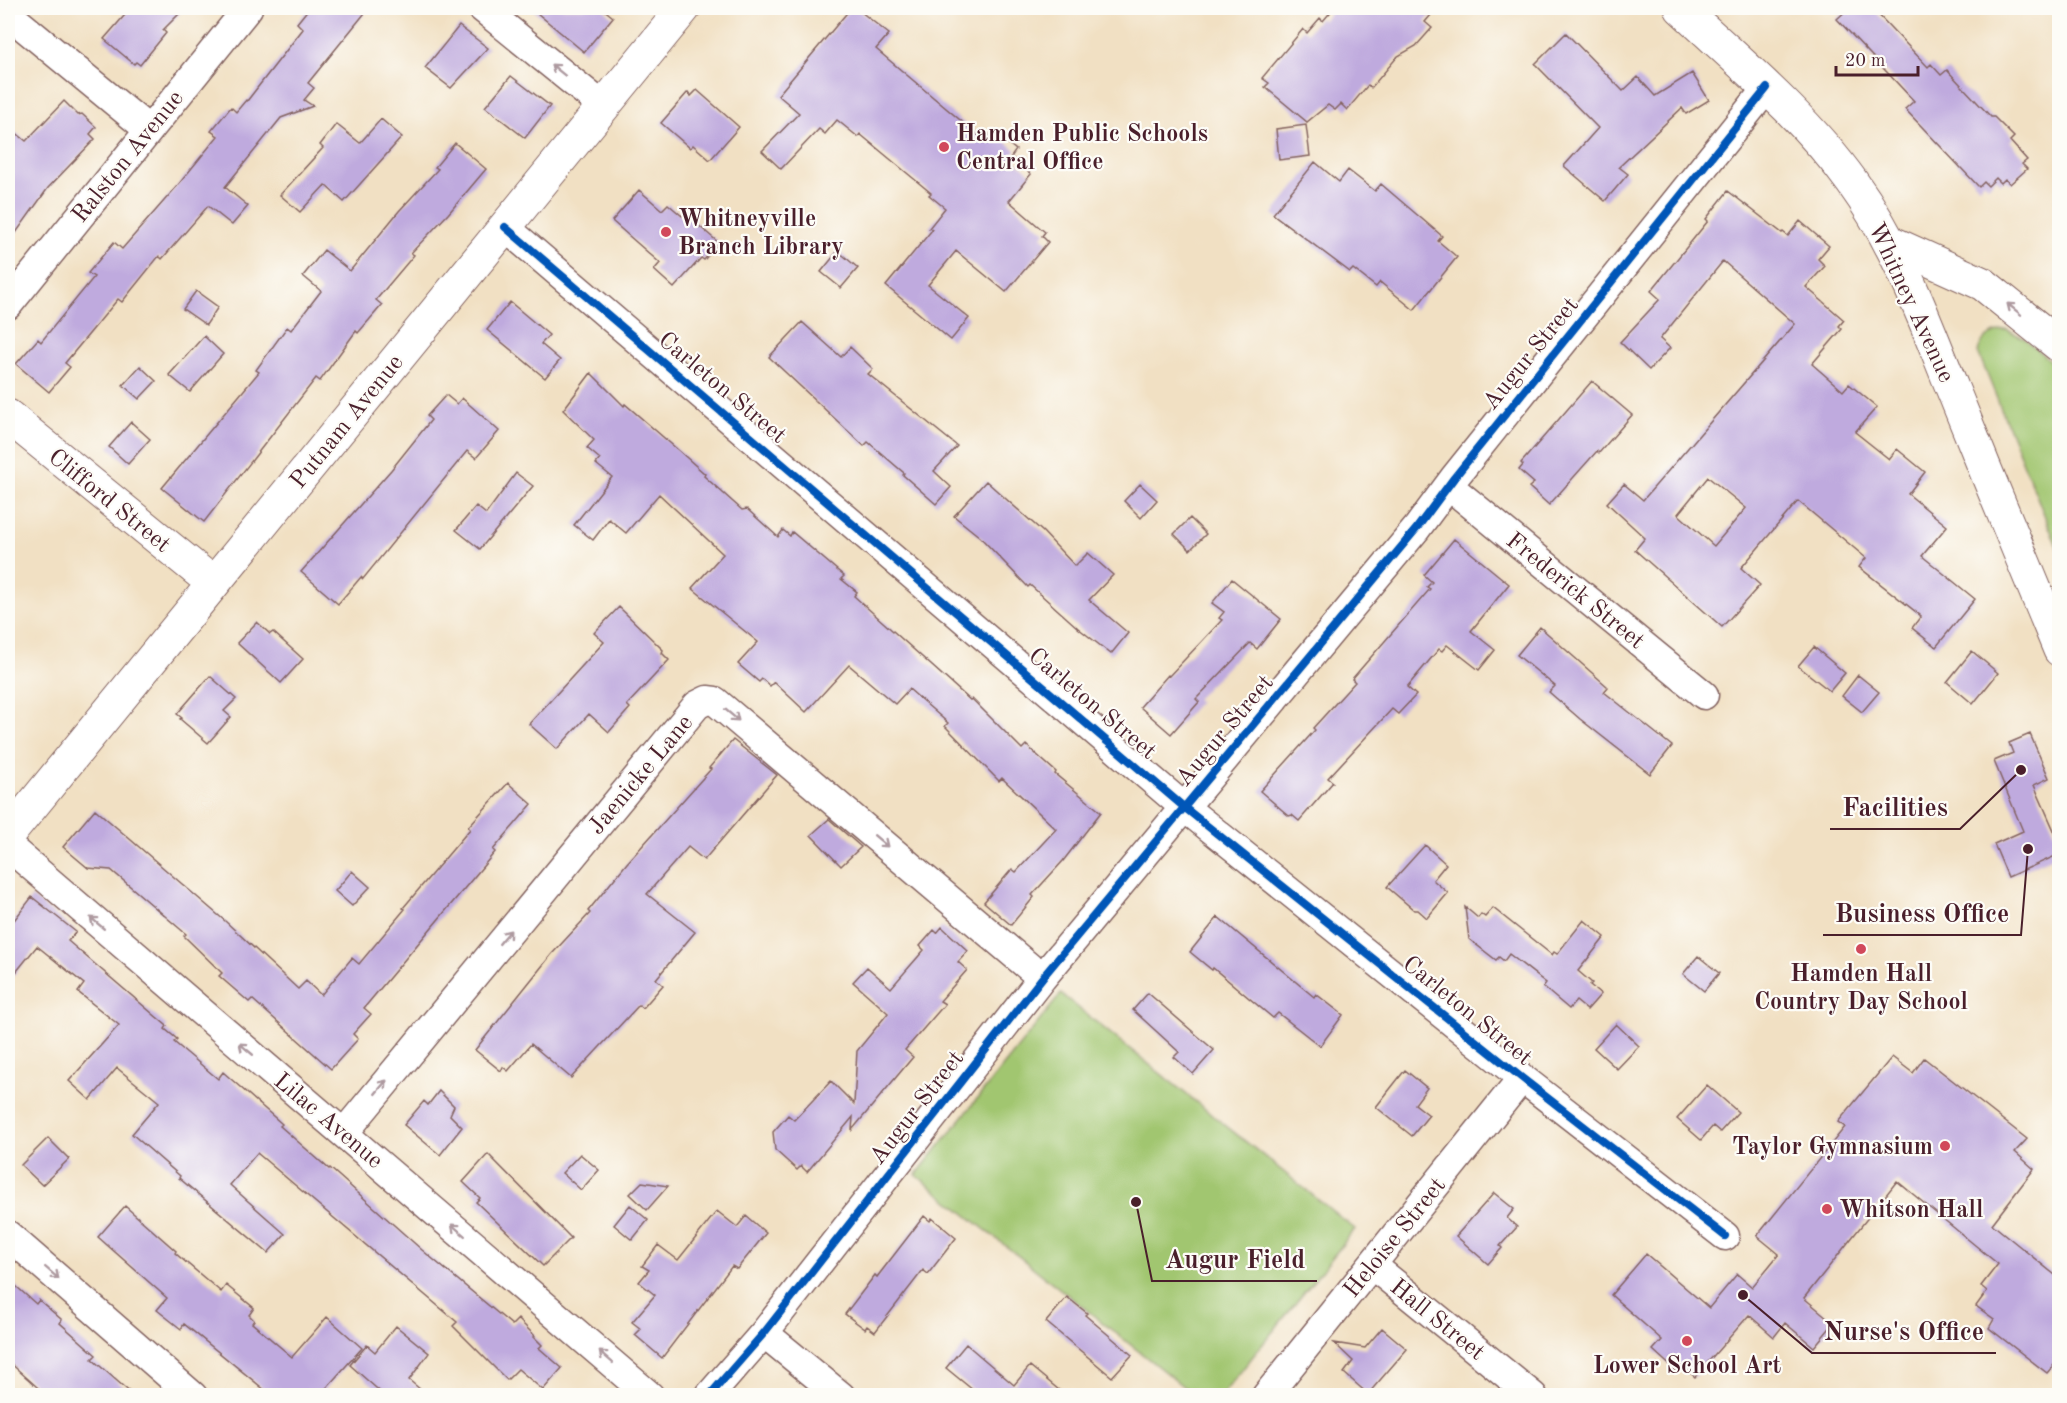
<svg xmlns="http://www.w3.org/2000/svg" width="2067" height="1403" font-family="'Old Standard TT',serif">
<rect width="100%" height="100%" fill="#fdfcf7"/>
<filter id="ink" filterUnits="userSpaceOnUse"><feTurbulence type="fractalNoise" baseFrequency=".0167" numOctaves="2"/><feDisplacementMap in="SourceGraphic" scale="12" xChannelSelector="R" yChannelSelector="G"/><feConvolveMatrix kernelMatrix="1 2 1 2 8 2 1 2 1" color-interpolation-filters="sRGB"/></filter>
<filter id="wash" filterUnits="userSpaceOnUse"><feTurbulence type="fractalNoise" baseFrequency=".008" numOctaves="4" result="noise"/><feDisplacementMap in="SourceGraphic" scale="24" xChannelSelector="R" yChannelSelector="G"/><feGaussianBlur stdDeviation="1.35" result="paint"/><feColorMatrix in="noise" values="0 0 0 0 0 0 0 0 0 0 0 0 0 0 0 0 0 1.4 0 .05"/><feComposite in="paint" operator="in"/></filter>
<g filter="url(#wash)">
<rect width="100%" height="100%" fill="#f1e0c3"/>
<!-- green -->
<path fill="#a1c670" stroke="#76724e" stroke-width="1.5" d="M2007 330 2024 338 2059 369V551L1978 352C1981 337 1993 332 2007 330Z
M1061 994 1355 1229 1222 1395H1194L916 1175Z"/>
<g id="blocks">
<!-- building -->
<path fill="#bfaade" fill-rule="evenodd" d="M131 8H185L163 30 166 33 140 65 136 62 134 64 104 39Z
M309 8H369L308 83 314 88 304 100 313 106 281 118 225 187 248 206 232 225 208 206 162 259 159 256 122 302 118 299 65 363 70 367 49 392 16 364 38 339 41 342 94 277 88 273 114 242 122 249 178 185 218 136 211 131 231 107 236 112 246 100 247 101 303 29 297 23Z
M531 8H602L613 17 584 52Z
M851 8H856L889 34 876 49 978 135 981 133 987 138 993 131 1016 150 1011 157 1031 174 1009 201 1045 232 1042 236 1048 242 1006 292 956 251 928 285 969 318 951 340 886 286 932 230 929 228 945 208 929 195 931 193 860 134 858 137 837 120 825 134 819 129 781 169 762 151 799 113 778 95Z
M1334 8H1437L1425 22 1432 28 1416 46 1398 56 1371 88 1368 85 1347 110 1341 104 1335 110 1328 105 1307 122 1265 87 1269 83 1262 78 1303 29 1307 33 1320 18 1323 21Z
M1849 8H1872L1928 67 1931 64 1941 75 1947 70 1991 117H1994L2014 137 2010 141 2027 160 2022 164 2027 169 2010 184 2005 179 2001 183 1996 178 1988 186 1984 182 1979 187 1905 109 1914 101 1837 19Z
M459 26 488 48 451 88 425 68Z
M1566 33 1623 91 1638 77 1655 96 1692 73 1709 100 1686 114 1682 108 1619 167 1628 174 1605 201 1564 166 1598 128 1535 64Z
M511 76 550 106 525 138 485 107Z
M697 90 739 127 710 160 693 145 690 148 661 123 688 92 691 96Z
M64 101 78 115 82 114 96 127 90 134 95 139 48 188 8 244V126L26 141Z
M381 119 402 137 344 202 325 185 300 212 280 195 323 148 320 145 336 124 360 143Z
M1306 125 1310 156 1279 160 1276 129Z
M455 143 486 169 448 214 411 253 414 255 376 300 382 305 358 333 356 331 320 381 316 378 204 522 162 488 259 372 256 370 287 327 291 330 321 291 303 276 324 250 350 271 399 211 438 169 435 167Z
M1315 162 1339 182 1348 170 1375 191 1381 184 1442 236 1438 241 1457 257 1414 310 1380 282 1376 287 1353 269 1350 272 1273 214Z
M639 190 662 210 668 204 682 216 684 213 719 243 704 260 701 258 674 288 654 270 660 263 612 221Z
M1728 191 1782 233 1783 232 1788 236 1800 221 1829 246 1818 259 1825 266 1806 287 1844 320 1839 326 1842 329 1812 364 1843 391 1849 384 1877 407 1855 432 1889 459 1897 449 1925 472 1908 494 1947 526 1922 556 1975 599 1936 647 1912 628 1921 616 1859 567 1866 558 1798 501 1741 568 1760 585 1722 627 1635 550 1645 538 1607 503 1624 484 1643 500 1795 324 1723 261 1660 339 1670 348 1649 370 1620 342 1660 299 1651 291 1708 221 1706 219ZM1708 477 1746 508 1714 546 1678 514Z
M838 251 858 268 841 288 821 272Z
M196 291 218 307 206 325 183 309Z
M510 302 549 335 541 344 560 360 545 378 487 330Z
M802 322 841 357 850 347 873 369 868 374 957 446 934 471 951 487 936 504 903 475 904 473 868 442 864 446 769 357Z
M204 336 223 354 190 392 169 375Z
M140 366 156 381 139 399 123 385Z
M591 373 624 406 625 404 678 450 705 474 704 476 742 510 747 509 778 537 783 530 790 536 792 532 844 576 841 579 857 592 854 596 970 700 972 699 1022 749 1026 745 1056 772 1055 774 1101 812 1063 861 1032 895 1034 897 1011 925 984 902 1012 869 1016 872 1056 829 1002 778 999 781 945 726 948 723 909 689 895 704 849 665 806 712 774 682 770 686 762 679 759 682 738 664 758 642 692 588 723 554 659 494 626 533 609 519 593 540 574 525 612 477 596 464 600 459 587 448 594 440 563 410Z
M1592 381 1632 415 1599 453 1597 451 1549 505 1529 487 1534 483 1519 470 1523 465 1521 463Z
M446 395 457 404 462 398 499 431 476 458 467 451 363 579 361 577 338 604 301 572 391 470 431 420 427 416Z
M131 422 150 439 128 464 109 447Z
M516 473 533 486 480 549 456 530 476 506 486 514Z
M986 481 1043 532 1075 566 1088 553 1113 575 1089 600 1128 633 1111 654 1078 628 1030 585 1028 587 980 537 954 516Z
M1140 484 1157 500 1141 518 1124 501Z
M1190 518 1206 534 1190 550 1174 534Z
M1454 539 1509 584 1471 631 1495 650 1479 670 1447 645 1442 651 1439 649 1407 687 1416 695 1398 714 1392 709 1328 778 1333 782 1299 821 1292 815 1289 816 1260 791 1315 730 1313 728 1355 682 1352 679 1430 589 1427 587 1432 582 1424 575Z
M1232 579 1281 619 1257 649 1250 643 1196 699 1199 702 1171 734 1140 707 1168 675 1169 676 1222 620 1219 618 1224 612 1212 603Z
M619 607 663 650 662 653 669 660 627 705 630 708 609 732 589 714 557 749 529 724 604 642 594 633Z
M257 622 270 634 273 632 303 659 281 683 237 643Z
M1540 627 1608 687 1604 692 1672 746 1650 774 1580 719 1549 692 1555 686 1517 655Z
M1814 647 1845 673 1830 691 1798 666Z
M1972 651 1998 673 1973 704 1947 682Z
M1858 675 1879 692 1862 712 1842 696Z
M210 676 236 699 224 711 231 717 208 743 180 719 182 718 177 714Z
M2030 734 2049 778 2034 785 2060 844V854L2008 877 1994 844 2023 831 1994 761 2013 753 2009 743Z
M733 740 777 775 704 860 688 847 647 894 695 932 656 979 663 985 643 1008 639 1005 571 1078 531 1044 508 1071 503 1067 501 1071 475 1050 551 955 590 913 588 911 627 863 711 769 709 768Z
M508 783 532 804 493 850 495 852 364 1008 371 1014 353 1034 358 1039 331 1069 252 999 249 1002 219 976 222 973 184 936 186 934 111 870 88 868 63 847 95 809 225 921 298 989 306 981 321 995 352 958 359 964 405 909 403 908 470 829 468 827Z
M829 819 861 847 841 866 811 835Z
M1425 845 1446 864 1433 880 1448 893 1427 918 1418 910H1414L1387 887Z
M352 871 370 887 352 906 335 891Z
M32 897 76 932 68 941 167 1026 165 1029 177 1039 174 1042 218 1079 223 1072 282 1124 280 1126 329 1169 330 1168 422 1250 512 1325 518 1319 535 1336 534 1337 542 1345 539 1348 562 1368 543 1390 518 1369 507 1380 453 1326 457 1322 257 1153 230 1185 285 1234 268 1253 179 1178 180 1176 132 1134 159 1102 117 1068 90 1100 69 1081 119 1025 78 992 84 984 37 946 8 982V928Z
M1465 907 1478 918 1481 914 1485 917 1493 908 1552 955 1554 952 1557 954 1584 920 1605 937 1578 971 1592 983 1590 985 1601 994 1587 1010 1576 1001 1569 1009 1543 987 1546 983 1509 954 1504 961 1499 957 1496 960 1469 939Z
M1218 917 1314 997 1316 994 1343 1015 1320 1046 1278 1013 1273 1018 1213 968 1212 970 1190 952Z
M942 927 968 951 958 962 967 970 940 1001 945 1004 905 1050 913 1057 852 1130 853 1117 807 1172 801 1166 797 1170 775 1150 773 1132 788 1115 794 1120 831 1081 854 1104 857 1051 888 1013 853 982 867 967 891 988 924 950 920 946 934 930 937 933Z
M1698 956 1719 973 1704 991 1683 974Z
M1148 993 1214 1050 1193 1074 1174 1057 1179 1052 1133 1010Z
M1616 1024 1639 1046 1617 1069 1594 1048Z
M1892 1057 1913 1073 1924 1058 2027 1139 2015 1152 2034 1169 1992 1224 2060 1279V1358L2047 1373 1989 1328 1994 1319 1976 1306 1987 1291 1981 1286 1998 1264 1897 1181 1804 1298 1834 1323 1814 1347 1785 1323 1774 1337 1749 1315 1695 1377 1681 1365 1676 1371 1653 1350 1662 1340 1611 1295 1646 1254 1709 1308 1737 1274 1752 1287 1779 1254 1757 1236 1845 1127 1838 1122Z
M1405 1070 1427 1088 1415 1104 1429 1115 1412 1136 1376 1107Z
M1707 1085 1738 1112 1720 1132 1713 1126 1701 1140 1677 1119Z
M439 1091 454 1106 450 1115 462 1127 440 1155 404 1125 424 1101 428 1105Z
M48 1138 69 1159 42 1185 21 1165Z
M488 1154 571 1238 543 1266 476 1202 480 1198 463 1182Z
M580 1154 599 1170 581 1190 562 1173Z
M642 1182 668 1186 647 1210 630 1194Z
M1494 1193 1514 1209 1507 1218 1517 1227 1500 1246 1502 1248 1488 1264 1456 1236Z
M630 1205 648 1220 632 1240 614 1225Z
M125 1206 176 1251 175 1253 221 1292 226 1285 254 1308 249 1315 254 1320 252 1323 292 1357 327 1317 362 1348 320 1395H271L184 1324 181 1329 157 1310 167 1298 98 1237Z
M717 1211 737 1227 746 1216 766 1233 737 1269 732 1266 662 1358 635 1335 641 1329 632 1322 655 1295 639 1282 649 1270 642 1266 658 1245 678 1260Z
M924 1216 930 1221 932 1218 956 1238 928 1274 923 1270 875 1332 867 1326 865 1329 845 1314 875 1275 877 1277Z
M8 1279 36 1304 39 1300 62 1320 60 1323 96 1355 92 1359 133 1395H46L8 1361Z
M1067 1297 1087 1313 1085 1315 1132 1355 1112 1377 1046 1322Z
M396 1326 429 1353 409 1380 427 1395H384L350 1365 367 1345 375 1352Z
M1382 1328 1407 1349 1368 1394 1344 1373 1353 1361 1334 1343 1365 1348Z
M966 1344 1014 1385 1030 1366 1065 1395H979L946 1368Z"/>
</g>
</g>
<g filter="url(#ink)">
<use href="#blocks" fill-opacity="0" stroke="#846360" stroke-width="1.5"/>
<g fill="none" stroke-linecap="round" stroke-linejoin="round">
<defs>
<path id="street" d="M482 8 604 107
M8 14 149 130
M505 227 1185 808 1522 1078 1725 1236
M8 305 248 8
M1449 486 1704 695
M8 846 650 1396
M344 1133 697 705 707 700 715 701 1042 978
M8 1235 193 1396
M1372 1265 1533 1396
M764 1333 841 1396
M709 1396 764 1333 1042 978 1417 528 1454 478 1767 88
M1266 1396 1522 1078"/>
<path id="secondary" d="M1890 242 1983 284 2060 346
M8 416 213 583
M8 835 684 8"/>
<path id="primary" d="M1681 8C1740 63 1805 117 1852 182 1898 245 1924 319 1953 390 1988 477 2024 564 2060 650"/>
</defs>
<!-- street casing -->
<use href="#street" stroke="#846360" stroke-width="31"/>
<!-- secondary casing -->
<use href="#secondary" stroke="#846360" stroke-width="35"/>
<!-- primary casing -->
<use href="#primary" stroke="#846360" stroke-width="35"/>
<!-- street -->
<use href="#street" stroke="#fff" stroke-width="28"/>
<!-- secondary -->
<use href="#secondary" stroke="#fff" stroke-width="33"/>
<!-- primary -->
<use href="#primary" stroke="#fff" stroke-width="33"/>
<defs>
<path id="cycleway" d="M505 227 1185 808 1522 1078 1725 1236
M709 1396 764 1333 1042 978 1417 528 1454 478 1767 88"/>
</defs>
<!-- cycleway casing -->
<use href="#cycleway" stroke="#fdfcf7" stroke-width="11"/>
<!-- cycleway -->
<use href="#cycleway" stroke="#0057b8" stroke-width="8"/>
</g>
<!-- one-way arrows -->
<defs><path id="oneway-shaft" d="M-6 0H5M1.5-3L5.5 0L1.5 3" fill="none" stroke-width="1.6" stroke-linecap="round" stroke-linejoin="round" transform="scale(1.5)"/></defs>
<g stroke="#ae9aa0">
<use href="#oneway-shaft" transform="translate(558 70) rotate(-141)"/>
<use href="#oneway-shaft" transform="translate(2014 309) rotate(-141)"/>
<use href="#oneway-shaft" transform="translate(732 715) rotate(40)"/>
<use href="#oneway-shaft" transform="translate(881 841) rotate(40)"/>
<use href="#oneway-shaft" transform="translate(97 923) rotate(-140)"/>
<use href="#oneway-shaft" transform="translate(505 937) rotate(-50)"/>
<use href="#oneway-shaft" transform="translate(246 1049) rotate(-140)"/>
<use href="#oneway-shaft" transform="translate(381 1087) rotate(-50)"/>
<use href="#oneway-shaft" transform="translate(458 1230) rotate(-139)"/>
<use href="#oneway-shaft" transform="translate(52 1273) rotate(41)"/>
<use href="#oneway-shaft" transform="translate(606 1357) rotate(-139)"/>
</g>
</g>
<!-- markers -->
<g fill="#d1495b" stroke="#fdfcf7" stroke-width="2">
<circle cx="944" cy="147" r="6"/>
<circle cx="666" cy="232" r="6"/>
<circle cx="1861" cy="949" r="6"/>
<circle cx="1945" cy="1146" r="6"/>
<circle cx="1827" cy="1209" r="6"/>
<circle cx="1687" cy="1341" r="6"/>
</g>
<g text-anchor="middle" stroke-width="4.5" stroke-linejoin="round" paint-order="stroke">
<!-- poi labels -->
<g font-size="24" font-weight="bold" fill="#4a1f2b" stroke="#fdfcf7" text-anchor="start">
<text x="956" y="141">Hamden Public Schools<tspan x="956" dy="28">Central Office</tspan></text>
<text x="678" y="226">Whitneyville<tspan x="678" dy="28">Branch Library</tspan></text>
<text x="1861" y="981" text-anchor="middle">Hamden Hall<tspan x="1861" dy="28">Country Day School</tspan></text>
<text x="1933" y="1154" text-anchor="end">Taylor Gymnasium</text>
<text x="1839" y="1217">Whitson Hall</text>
<text x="1687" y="1373" text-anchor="middle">Lower School Art</text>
</g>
<!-- street labels -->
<g font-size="24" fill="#4a1f2b" stroke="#fdfcf7">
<text transform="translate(127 156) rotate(-51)" y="8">Ralston Avenue</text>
<text transform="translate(1912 302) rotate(65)" y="8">Whitney Avenue</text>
<text transform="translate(1530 353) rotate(-51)" y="8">Augur Street</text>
<text transform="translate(723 387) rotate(40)" y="8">Carleton Street</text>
<text transform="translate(346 421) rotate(-51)" y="8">Putnam Avenue</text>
<text transform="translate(110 500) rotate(39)" y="8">Clifford Street</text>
<text transform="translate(1576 590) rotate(39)" y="8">Frederick Street</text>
<text transform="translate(1093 703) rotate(40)" y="8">Carleton Street</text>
<text transform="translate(1224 730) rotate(-50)" y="8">Augur Street</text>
<text transform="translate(640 774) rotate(-50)" y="8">Jaenicke Lane</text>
<text transform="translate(1468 1010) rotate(39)" y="8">Carleton Street</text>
<text transform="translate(916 1107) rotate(-52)" y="8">Augur Street</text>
<text transform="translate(329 1120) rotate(40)" y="8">Lilac Avenue</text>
<text transform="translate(1394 1237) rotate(-51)" y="8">Heloise Street</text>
<text transform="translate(1438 1319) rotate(39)" y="8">Hall Street</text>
</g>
</g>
<!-- callouts -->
<path fill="none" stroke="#4a1f2b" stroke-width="2" d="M2021 770L1960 829H1830M2028 849L2021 935H1823M1136 1202L1152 1281H1317M1743 1295L1812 1353H1996"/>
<g fill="#4a1f2b" stroke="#fdfcf7" stroke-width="2">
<circle cx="2021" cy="770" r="6"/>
<circle cx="2028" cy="849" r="6"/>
<circle cx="1136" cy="1202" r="6"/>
<circle cx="1743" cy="1295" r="6"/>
</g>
<g font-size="26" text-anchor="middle" font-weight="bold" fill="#4a1f2b" stroke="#fdfcf7" stroke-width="4.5" stroke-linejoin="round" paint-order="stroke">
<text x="1895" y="816">Facilities</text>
<text x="1922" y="922">Business Office</text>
<text x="1235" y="1268">Augur Field</text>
<text x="1904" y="1340">Nurse's Office</text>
</g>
<!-- margin -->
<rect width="2067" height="1403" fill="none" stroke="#fdfcf7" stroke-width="30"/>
<!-- scale -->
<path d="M1836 66v9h82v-9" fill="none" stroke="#4a1f2b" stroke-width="3"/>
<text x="1845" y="66" font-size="18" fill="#4a1f2b" stroke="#fdfcf7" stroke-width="4.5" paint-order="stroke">20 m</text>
</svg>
